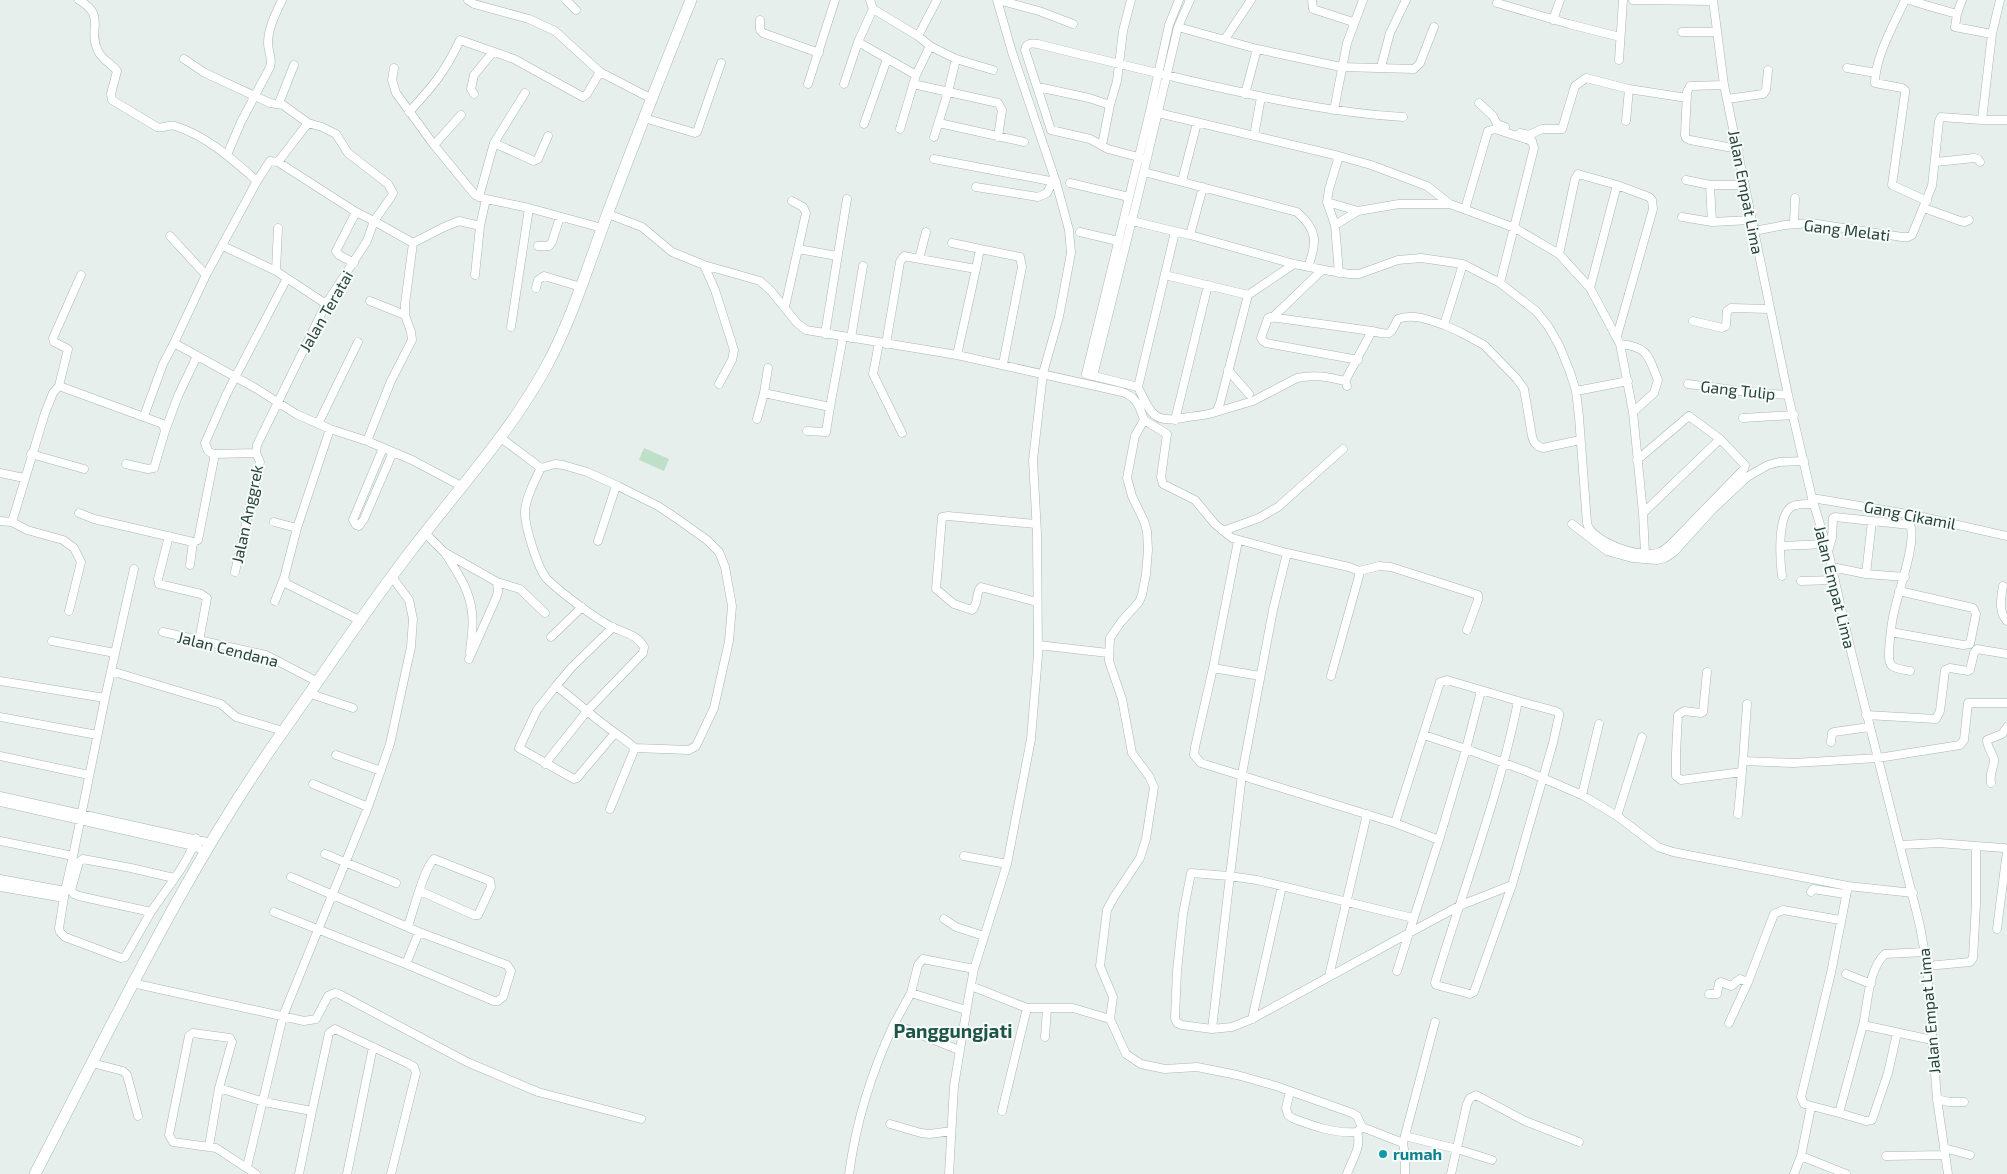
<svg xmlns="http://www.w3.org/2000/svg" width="2007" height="1174" font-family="'Exo 2',sans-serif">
<rect width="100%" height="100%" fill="#e6efeb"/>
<!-- green -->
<path fill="#bfe0c8" d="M644 448 669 459 664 471 639 460Z"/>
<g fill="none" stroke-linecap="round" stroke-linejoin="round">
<defs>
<path id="street" d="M79 0C107 16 87 29 98 51 102 60 112 64 117 71L111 94 112 100 157 127C164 129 168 124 175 126 207 136 233 160 257 181
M468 0 474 4 529 19 555 31 600 72 652 99
M566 0 576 10
M870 0 873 9 918 36 930 46 916 75 900 129
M998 0 1039 11 1073 24
M1312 0 1313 9 1353 22
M1633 0 1713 1
M1713 0 1724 85 1788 395 1812 498 1828 551 1851 651 1920 926 1927 966 1937 1099 1948 1174
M1905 0C1894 24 1875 57 1875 83L1902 88 1905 90V93L1892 185 1927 201
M1910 0C1926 6 1941 9 1957 14L1962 0
M1497 3 1569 24 1620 37
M1957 14 1955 27 1992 34
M760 20V30L763 33 819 53
M1553 20 1560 0
M1178 27 1257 49 1341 67 1414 69 1420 63 1434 27
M1682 32H1716
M918 36 937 0
M1225 39 1251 0
M858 42 916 75
M930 46 956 59 993 70
M184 59 205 73 270 103 283 105 308 123 322 127 336 134 348 153 388 184 393 193 391 197 374 221 413 243
M1619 60 1623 0
M1381 67 1390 33 1406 0
M394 68 392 80 396 93 434 145 475 195 486 199 529 208 602 228
M1847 68 1876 73
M808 84 835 0
M844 84 858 42 873 9
M913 84 998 103 1002 110 998 137
M1724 85 1690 86 1687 92 1685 135 1686 138 1690 140 1738 149
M1038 87 1089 98 1110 105
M474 94 471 89 474 75 493 52
M1245 94 1257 49
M1727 99 1763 94 1766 90 1768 70
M279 103 294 65
M1479 103 1493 116 1497 124 1505 127
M1334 110 1347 43 1363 0
M1150 111 1339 156 1371 165 1427 186 1450 204 1515 228 1559 254 1590 288 1620 344 1633 412 1643 513 1645 554
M409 112C433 86 445 72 460 40L514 59 583 97 587 94 600 72
M644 118 695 133 697 132 721 63
M1982 120H2007
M1626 121 1629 89
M939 123 1024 142
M864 124 887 59
M1520 133 1529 135 1542 129H1562L1575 86 1586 78 1629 89 1687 98
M1254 136 1261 97
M934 137 948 92 956 59
M494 143 534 161 538 159 548 136
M434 145 461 115
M1102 145 1110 105 1117 81 1123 31 1131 0
M227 155 241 122 270 67C273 58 268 52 268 43 268 28 276 13 282 0
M1339 156 1329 189 1327 202 1335 225 1339 273
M934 159 1056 182
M1146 159 1108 149 1090 139 1051 130 1025 50C1026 43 1031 43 1038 44 1093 58 1149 71 1204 84 1270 99 1335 113 1403 117
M278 162 308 123
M1936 162 1974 158 1978 159 1980 162
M1144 172 1297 212C1318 230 1317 243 1308 267
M1686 180 1710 185H1745
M1182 181 1197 123
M1070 183 1129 197
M1710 185 1712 222
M976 187 1038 197 1047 193 1052 183
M479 197 494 143 525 93
M1327 202 1358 211
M1924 208 1960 221 1965 222 1969 220
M1465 209 1488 131 1495 129 1532 141 1534 148 1500 283
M608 214 642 227 672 252 704 265 760 281 771 291 797 323 806 330 957 355 1122 392C1136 396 1140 407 1144 420L1135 436 1127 478 1132 496 1144 521 1147 531 1148 550 1146 574 1142 595 1139 602 1121 622 1110 638 1109 661 1122 699 1132 753 1149 776 1154 787 1146 839 1140 858 1114 897 1107 910 1100 966 1113 997 1110 1019
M1682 217 1712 222 1751 220
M1124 219 1190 235 1294 264 1330 271 1350 274H1359L1398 260 1421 258 1463 264 1500 283 1536 311 1548 326 1559 345 1570 372 1576 391 1579 417 1587 523C1591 542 1642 560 1660 552 1665 550 1669 546 1673 542L1744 469 1745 465 1720 439 1643 513
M1794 224 1795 198
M1335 225 1358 211 1399 204H1450
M278 228 276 271 326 304
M1754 231 1785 225 1811 223 1902 237H1908L1912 235 1932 186 1939 121 1941 117 1982 120 1992 34 2000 0
M1080 232 1118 241
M1175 232 1138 387 1086 374 1150 111 1169 25 1179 0
M1190 235 1203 187
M170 236 206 275 174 343 257 389 296 414 330 429 367 441 412 460 463 487
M952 243 980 249 976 269
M223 246 276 271
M538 246H549L552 242 560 217
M798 249 837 256
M980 249 1020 257 1022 267 1003 364
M1559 254 1575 179 1578 174 1617 185 1649 197 1652 200 1653 209 1617 336
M919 259 926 232
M354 263 339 255 336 251 356 212
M704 265 715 290 734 350 732 360 719 384
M206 275 257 181 270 161 278 162 356 212 374 221 367 241 326 304 257 445 256 453 260 462 235 572
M475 275 480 226 486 199
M536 288 538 280 544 276 581 287
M1590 288 1617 185
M1248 295 1294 264
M370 301 405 315
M785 307 806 213 803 207 792 201
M1272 318 1322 270
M1693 321 1722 328 1726 326 1727 311 1731 308 1770 309
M1444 325 1460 332 1484 345 1517 379 1524 389 1532 436C1534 443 1536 446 1543 448L1580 440
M511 327 529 208
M825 334 847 199
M851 338 863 266
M879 343 873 374 902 433
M886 344 900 262 904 256 909 257 976 269 957 355
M1620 344C1649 347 1648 356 1658 380L1654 393 1633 412
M1358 360 1266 343 1263 341 1261 338 1268 318 1270 317 1372 331
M768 368 764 393 830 407 843 337
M1228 370 1249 394
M1093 376 1139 192 1178 27 1190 0
M1688 384 1748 392 1788 395
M59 386 68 349 54 342 53 338 81 275
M1347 386 1345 381 1372 331C1393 336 1389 335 1398 319 1413 313 1429 320 1444 325L1463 264
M1138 387C1152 416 1154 424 1188 417 1197 416 1207 415 1216 412L1220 403 1248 295 1165 275
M1576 391 1628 381
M1216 412 1253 401 1297 378C1314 374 1328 377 1345 381
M144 416 163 364 174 343
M1743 418 1794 415
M757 419 764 393
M1144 420 1167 434 1161 477 1163 484 1195 500 1215 524 1232 538 1287 553 1273 610 1242 774 1212 1029 1232 1027 1252 1019 1409 933 1439 840
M1175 420 1208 285
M318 424 358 342
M330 429 297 528 284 578 287 584 361 621
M165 431 178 396 197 356
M807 431 826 432 830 407
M501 438 541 468C535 480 526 497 525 511 524 525 538 569 547 579 560 592 596 619 612 627 624 633 637 634 644 647L643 653 587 711 545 764
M367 441 391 381 412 340 411 332 405 315V304L413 243 442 228 459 221 480 226
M383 448 353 520 356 525 359 526 364 519 393 452
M31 454 84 469
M213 454 256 453
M1637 460 1689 416 1720 439
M541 468 555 464 563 465 587 472 618 486 658 506 676 518 707 540 719 552 725 567 732 606 729 641 714 708 696 746 689 750 635 748C626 740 616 734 606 726 589 714 574 699 556 686L537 710 519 748 574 779 577 778 615 733
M0 473 24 478
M1812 498 1914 515 2007 536
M79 513 94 519 193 542 198 540 214 459 213 454 208 451 205 443 227 393 286 280
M0 521 12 522 27 530 63 540 74 548 81 562 69 611
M12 522 45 413 53 393 59 386 163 424 165 431 154 468 148 469 126 464
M274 522 297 528
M1036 524 948 516 942 517 936 589 954 604 972 610C979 604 975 593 981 587L1037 602
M1572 524 1607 551 1632 558 1657 560 1665 558 1674 552 1712 510 1747 477 1768 465 1779 462 1804 461
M1223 531 1259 518 1278 507 1343 449
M425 533 444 552 497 582 498 592 496 598 469 659
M169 536 158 579 159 584 201 594 207 598 199 641
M598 541 616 486
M1238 541 1213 668 1195 747 1194 755 1201 763 1395 823 1439 840 1466 749 1526 771 1582 795 1617 816 1658 847 1673 852 1848 886 1913 893
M1781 546 1826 544
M1828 551 1832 538 1833 518 1835 517 1910 525C1917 540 1899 590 1895 608 1891 622 1890 637 1889 651 1889 656 1888 662 1892 666 1896 669 1905 670 1910 671
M445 553C457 572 470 590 472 613 474 626 471 640 470 652
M1287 553 1349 567 1359 571V576L1331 676
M190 565 193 542
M1832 567 1866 574 1905 577
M1359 571 1379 566 1391 567 1475 594 1478 595V600L1467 630
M1866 574 1872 521
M1782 576C1780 561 1777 517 1791 507 1797 503 1807 504 1814 504
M1801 581 1835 580
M497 582 520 589 545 613
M2003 586C2001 598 1998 612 2007 621
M275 601 284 578
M163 632 266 655 318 682
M1891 632 1963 645 1970 644 1976 614 1973 608 1899 591
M551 637 582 607
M52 641 115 653
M1038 645 1108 653
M1213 668 1260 676
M111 671 221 704 236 717 283 731
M1707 672 1703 712 1701 713 1684 711 1678 715 1676 753V776L1681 780 1742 772
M0 681 105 698
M556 686 571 668 613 627
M311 694 353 708
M1518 701 1555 711 1559 713V716L1553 743 1512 885 1474 992 1470 994 1436 985 1435 983C1463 889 1499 797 1518 701Z
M1866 715 1936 719 1940 711 1945 670 1950 668 1968 671 1970 670 1974 653 1977 649 2007 654
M0 717 97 735
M1424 735 1466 749 1481 691
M1831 742 1832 733 1834 732 1869 727
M336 755 381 771
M0 756 89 775
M1743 761 1747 704
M1991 783C1989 771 1995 766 1994 759 1992 752 1987 747 1987 740L2002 734 2007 727
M313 784 368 807
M1582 795 1599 724
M0 796 211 843
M0 802 194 846 206 852
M610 809 635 748
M1738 814 1743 761 1794 763 1878 758 1960 745 1964 740 1968 703H2007
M1617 816 1642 737
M1395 823 1440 682 1447 680 1518 701
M0 841 73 856 65 891 59 928 60 932 65 937 121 958 125 957 151 912
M1901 845 1939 843 1976 846V904L1973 958 1970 962 1927 966
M1976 846 2004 848 2007 851 1997 929
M325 854 396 883
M73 856 105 698 134 569
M964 856 1007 864
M174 878 131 868 83 859 79 862 71 890 74 894 79 896 151 912C166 889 188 864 196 838
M0 879 65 891
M0 887 64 898
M1811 892 1813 889 1845 894
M274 912 406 964 494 1001H498L503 997 511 971 507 965 419 932 291 877
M944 919 956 927 984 936
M408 926C413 912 424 868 434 859L490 881 491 887 478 915H474L420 891
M406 964 419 932
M1397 971 1409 933 1459 906 1512 885
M1846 974 1871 984
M1329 976 1367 814
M132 983 304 1021 316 1019 328 996 335 993 339 994 467 1062 538 1092 641 1119
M971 986 1027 1008H1073L1110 1019 1126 1054 1141 1064 1165 1069 1197 1067 1237 1075 1276 1086 1352 1113 1357 1116 1362 1127 1403 1143 1435 1022
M911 993 918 965 923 959 974 969
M1709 994H1717L1719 983 1721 982 1731 986 1740 979 1748 982 1774 914 1783 910 1840 920
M1252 1019 1282 886
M1729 1023 1748 982
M894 1024 911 993 966 1010
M1863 1025C1868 1003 1868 970 1885 954L1925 952
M1212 1029 1182 1025 1177 1023 1175 1018 1177 971 1183 914 1191 873 1229 876 1257 880 1413 918
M1897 1033 1888 1073 1872 1120 1866 1121 1839 1113 1863 1025 1932 1040
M1045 1037 1047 1009
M92 1063 123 1071 127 1075 138 1116
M219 1088 264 1102 312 1111 329 1033 335 1029 409 1064 414 1067 416 1073 391 1174
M1290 1092 1286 1108 1288 1115 1292 1118C1313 1126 1335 1134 1357 1132L1362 1127
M1937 1099 1949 1102H1964
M1002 1111 1027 1008
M1839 1113 1804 1104 1801 1097 1831 973 1848 886
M890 1124 921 1133 930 1134 951 1131
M1405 1136 1457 1149 1492 1160
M1403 1143 1405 1156V1174
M209 1146 219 1088 232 1042 230 1038 193 1033 189 1036 169 1135 173 1142 216 1148 256 1174
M1944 1148 1970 1155
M1801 1156 1846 1174
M1886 1156 1945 1155
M247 1167 283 1016 368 807 390 744 411 647 413 619 409 600 392 577
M299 1174 312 1111
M347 1174 373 1047
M849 1174C856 1122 872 1071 894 1024L959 1050
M949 1174 954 1086 969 995 974 969 1007 864 1031 739 1038 655 1037 533 1033 460 1043 373 1059 317 1071 253 1069 230 1056 182 1012 52 997 0
M1347 1174C1352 1159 1362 1148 1357 1132
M1451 1174 1467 1104 1470 1098 1476 1095 1525 1121 1579 1142
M1794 1174 1801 1156 1811 1107"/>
<path id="secondary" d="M35 1174C113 1024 185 869 284 730 327 669 368 606 414 547 459 488 510 433 546 367 572 319 588 266 607 215 634 143 662 72 691 0"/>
</defs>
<!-- street casing -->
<use href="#street" stroke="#a8b8b2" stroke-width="9"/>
<!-- secondary casing -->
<use href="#secondary" stroke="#a4bbb3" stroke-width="12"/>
<!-- street -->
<use href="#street" stroke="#fff" stroke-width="8"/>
<!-- secondary -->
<use href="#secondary" stroke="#fff" stroke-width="11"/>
</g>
<!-- markers -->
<circle fill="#0f9aa8" stroke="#f7fbf9" stroke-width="2" cx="1383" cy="1154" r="5"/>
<g text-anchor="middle" stroke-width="4" stroke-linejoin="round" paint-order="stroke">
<!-- street labels -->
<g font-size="16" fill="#24423a" stroke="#f7fbf9">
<text transform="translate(1746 192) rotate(79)" y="6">Jalan Empat Lima</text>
<text transform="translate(1847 230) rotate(7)" y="6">Gang Melati</text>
<text transform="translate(326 311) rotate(-60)" y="6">Jalan Teratai</text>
<text transform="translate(1738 390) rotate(6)" y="6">Gang Tulip</text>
<text transform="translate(247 514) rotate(-78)" y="6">Jalan Anggrek</text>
<text transform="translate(1910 515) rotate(11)" y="6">Gang Cikamil</text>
<text transform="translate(1835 587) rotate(76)" y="6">Jalan Empat Lima</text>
<text transform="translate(228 649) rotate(14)" y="6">Jalan Cendana</text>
<text transform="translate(1929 1011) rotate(-95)" y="6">Jalan Empat Lima</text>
</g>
<!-- culture labels -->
<g font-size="16" font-weight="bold" fill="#0d838f" stroke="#f7fbf9" text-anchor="start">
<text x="1393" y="1160">rumah</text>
</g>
<!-- quarter labels -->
<g font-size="19" font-weight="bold" fill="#1f5548" stroke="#f7fbf9">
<text x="953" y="1038">Panggungjati</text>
</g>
</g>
</svg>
